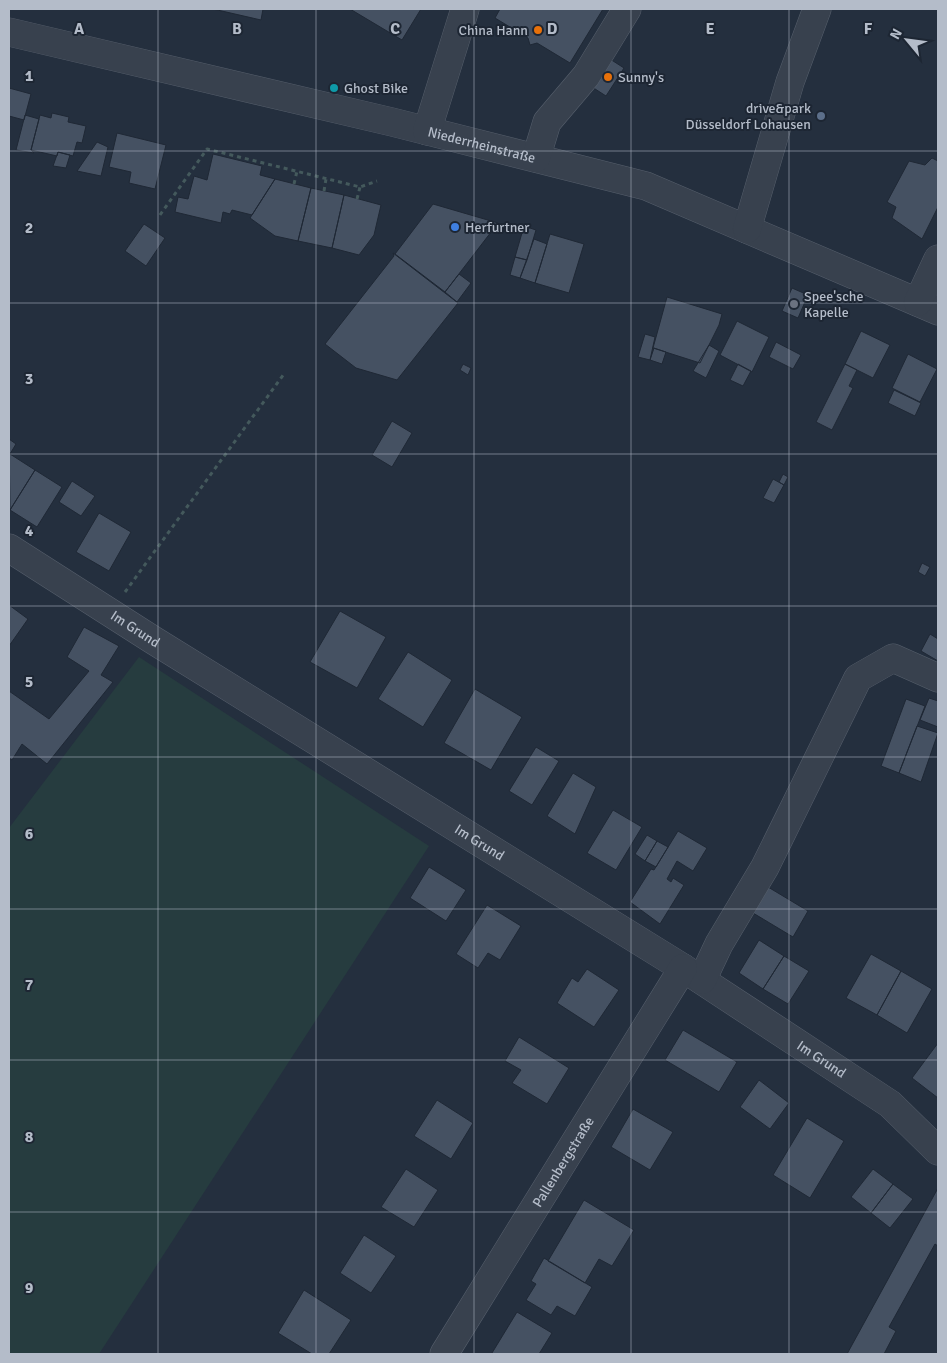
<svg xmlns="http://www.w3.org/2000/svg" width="947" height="1363" font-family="Signika,sans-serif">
<rect width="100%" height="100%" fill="#242f3e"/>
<!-- green -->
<path fill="#263c3f" d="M139 657 429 846 99 1354H9V828Z"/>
<!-- building -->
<path fill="#455162" stroke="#1f2835" d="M213 9H263L261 20Z
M350 9H421L402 40Z
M500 9H603L570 63 537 43 530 45 528 38 495 18Z
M610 59 624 68 606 96 592 87Z
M9 88 31 94 24 120 9 116Z
M52 113 69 117 68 122 86 126 82 143 77 142 73 156 58 152 57 156 31 150 40 115 51 118Z
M25 115 39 119 31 150 34 153 16 150Z
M117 133 166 145 155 189 129 183 131 172 109 167Z
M97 142 108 147 101 176 77 171Z
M58 152 70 155 66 168 53 166Z
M213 154 262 166 260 175 275 179 252 215 232 210 230 214 223 212 221 223 175 212 178 197 188 199 194 176 207 180Z
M932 158 938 161V207L922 239 892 218 896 207 887 202 909 161 925 165Z
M275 179 311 188 298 241 275 236 250 218Z
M311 188 344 195 332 248 298 241Z
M344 195 381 205 374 235 359 255 332 248Z
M433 204 498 223 445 292 395 254Z
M144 224 165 238 146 266 125 251Z
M524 226 536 230 527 260 515 257Z
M550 234 584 244 569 293 535 283Z
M534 239 547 244 535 283 520 278Z
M393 253 458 303 397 380 356 368 325 344 394 256Z
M515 257 527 260 520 278 510 275Z
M459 274 471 283 457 302 445 292Z
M792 288 808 295 798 318 782 311Z
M667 297 722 314 719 325 700 363 653 348Z
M737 321 769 337 752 372 720 355Z
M861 331 890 345 873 378 845 364Z
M645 334 655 337 650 360 638 357Z
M776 342 801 355 793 369 769 357Z
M709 345 719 351 706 378 693 371Z
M654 348 666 352 662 364 650 360Z
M908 354 937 369 920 402 892 388Z
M463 364 471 368 468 375 460 370Z
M738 364 751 371 743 386 730 380Z
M845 364 857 370 849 386 853 388 832 430 816 422Z
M894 390 921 403 915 416 888 403Z
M392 421 412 433 392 467 372 455Z
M9 439 16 444 10 454 35 470 10 510Z
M35 470 62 487 37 527 10 510Z
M783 474 788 477 784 485 779 482Z
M773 479 784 485 774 503 763 498Z
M72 481 95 496 81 516 59 502Z
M99 513 131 532 109 571 76 552Z
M922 563 930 567 925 576 918 572Z
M9 605 28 619 9 646Z
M340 611 386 637 357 688 310 662Z
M84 627 119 646 101 675 113 682 47 764 22 744 12 760 9 758V691L49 719 89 671 67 657Z
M930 634 938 639V661L921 651Z
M408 652 452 680 423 727 378 699Z
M475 689 522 717 491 770 444 743Z
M929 698 938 701V727L920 720Z
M906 699 925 706 899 773 881 766Z
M917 726 938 733 921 782 899 773Z
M536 747 559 761 532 805 509 791Z
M573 773 596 787 575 834 547 816Z
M613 810 642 827 616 870 587 853Z
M678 831 707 848 693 871 677 861 667 879 671 882 673 878 684 885 660 924 630 902 651 869 654 870Z
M647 835 657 841 645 861 635 854Z
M657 841 668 847 656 867 645 861Z
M429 867 466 890 446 921 410 898Z
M768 887 808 911 793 937 753 913Z
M487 905 521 926 500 960 488 953 478 968 456 954Z
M759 940 784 956 763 989 739 973Z
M871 954 901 971 877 1015 846 998Z
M784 956 809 971 788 1004 763 989Z
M587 969 619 990 594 1027 557 1003 572 978 578 982Z
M901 971 932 989 907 1033 877 1015Z
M683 1030 737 1062 719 1092 665 1060Z
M519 1037 569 1068 547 1104 512 1083 521 1070 505 1061Z
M938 1043V1098L912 1078Z
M759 1080 789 1103 770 1129 740 1107Z
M437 1100 473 1123 451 1159 414 1136Z
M633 1109 673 1132 650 1170 611 1147Z
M807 1118 844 1141 810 1198 773 1175Z
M406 1169 438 1190 414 1227 381 1207Z
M873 1169 893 1184 871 1213 851 1197Z
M893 1184 913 1199 890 1228 871 1213Z
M938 1188V1246L935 1244 889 1327 896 1331 884 1354H847Z
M584 1200 634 1230 612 1266 599 1259 585 1283 548 1261Z
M364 1235 396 1256 371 1293 340 1273Z
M544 1258 592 1287 575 1316 557 1306 551 1315 526 1300 536 1284 531 1281Z
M304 1290 351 1320 329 1354H312L278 1333Z
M517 1312 552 1333 539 1354H493L492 1353Z"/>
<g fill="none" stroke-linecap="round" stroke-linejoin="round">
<defs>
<g id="minor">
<path id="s1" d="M9 32 392 122 646 186 938 311"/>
<path d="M427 131 465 9"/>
<path d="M536 158 547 122 586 76 627 9"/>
<path d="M747 229 790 82 817 9"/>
<path d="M918 302 938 259"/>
<path id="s2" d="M9 548 153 640 683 968 890 1104 938 1151"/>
<path d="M702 980 719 944 765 867 858 678 893 658 938 678"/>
<path id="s3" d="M444 1354 683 968"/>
</g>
</defs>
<!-- minor casing -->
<use href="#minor" stroke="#565f6c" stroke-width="29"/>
<!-- path -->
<path stroke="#44595c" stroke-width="3" stroke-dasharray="4 4" stroke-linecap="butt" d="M294 184 297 171
M324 191 326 179
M357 199 360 187
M160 215 207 149 360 187 377 181
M125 592 284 374"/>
<!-- minor -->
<use href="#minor" stroke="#38414e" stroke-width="28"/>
</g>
<!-- grid -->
<path fill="none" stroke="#b4bcc9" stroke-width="1" stroke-opacity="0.55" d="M158 9V1354M316 9V1354M474 9V1354M631 9V1354M789 9V1354M9 151H938M9 303H938M9 454H938M9 606H938M9 757H938M9 909H938M9 1060H938M9 1212H938"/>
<!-- markers -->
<g fill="#e8710a" stroke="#1d2633" stroke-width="2">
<circle cx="538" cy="30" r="5"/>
<circle cx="608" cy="77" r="5"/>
</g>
<circle fill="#0f9aa8" stroke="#1d2633" stroke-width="2" cx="334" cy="88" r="5"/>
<circle fill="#5c6f8a" stroke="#1d2633" stroke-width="2" cx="821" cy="116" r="5"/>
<circle fill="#3f7fe0" stroke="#1d2633" stroke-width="2" cx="455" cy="227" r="5"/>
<circle fill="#6b7280" stroke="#1d2633" stroke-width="2" cx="794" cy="304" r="5"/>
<g text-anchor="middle" stroke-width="4" stroke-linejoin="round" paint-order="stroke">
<!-- poi labels -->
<g font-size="14" fill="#b4bcc9" stroke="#1d2633" text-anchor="start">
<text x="528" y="35" text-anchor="end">China Hann</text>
<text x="618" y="82">Sunny's</text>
<text x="344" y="93">Ghost Bike</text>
<text x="811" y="113" text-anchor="end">drive&amp;park<tspan x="811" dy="16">Düsseldorf Lohausen</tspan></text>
<text x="465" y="232">Herfurtner</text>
<text x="804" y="301">Spee'sche<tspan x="804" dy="16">Kapelle</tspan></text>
</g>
<!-- street labels -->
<g font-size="14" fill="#b4bcc9" stroke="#1d2633">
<text dy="5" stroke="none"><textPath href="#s1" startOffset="486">Niederrheinstraße</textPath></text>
<text dy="5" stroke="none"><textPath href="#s2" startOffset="150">Im Grund</textPath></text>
<text dy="5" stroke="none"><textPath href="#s2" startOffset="555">Im Grund</textPath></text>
<text dy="5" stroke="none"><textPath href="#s2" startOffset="960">Im Grund</textPath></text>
<text dy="5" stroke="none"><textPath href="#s3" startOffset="226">Pallenbergstraße</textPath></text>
</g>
</g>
<g font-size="16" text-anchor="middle" font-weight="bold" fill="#b4bcc9" stroke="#1d2633" stroke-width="4" stroke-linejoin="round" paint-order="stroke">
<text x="79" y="34">A</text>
<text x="237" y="34">B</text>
<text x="395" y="34">C</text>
<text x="552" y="34">D</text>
<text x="710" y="34">E</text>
<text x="868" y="34">F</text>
<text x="29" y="81">1</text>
<text x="29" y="233">2</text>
<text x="29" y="384">3</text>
<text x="29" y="536">4</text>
<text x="29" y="687">5</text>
<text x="29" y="839">6</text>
<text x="29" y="990">7</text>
<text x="29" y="1142">8</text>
<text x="29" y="1293">9</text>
</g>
<!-- border -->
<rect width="947" height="1363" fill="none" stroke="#b4bcc9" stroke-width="20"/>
<!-- north arrow -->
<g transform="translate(907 40) rotate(299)" stroke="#1d2633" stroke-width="4" paint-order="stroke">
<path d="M0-4L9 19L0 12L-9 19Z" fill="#b4bcc9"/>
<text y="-8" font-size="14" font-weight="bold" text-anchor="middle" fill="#b4bcc9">N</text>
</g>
</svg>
